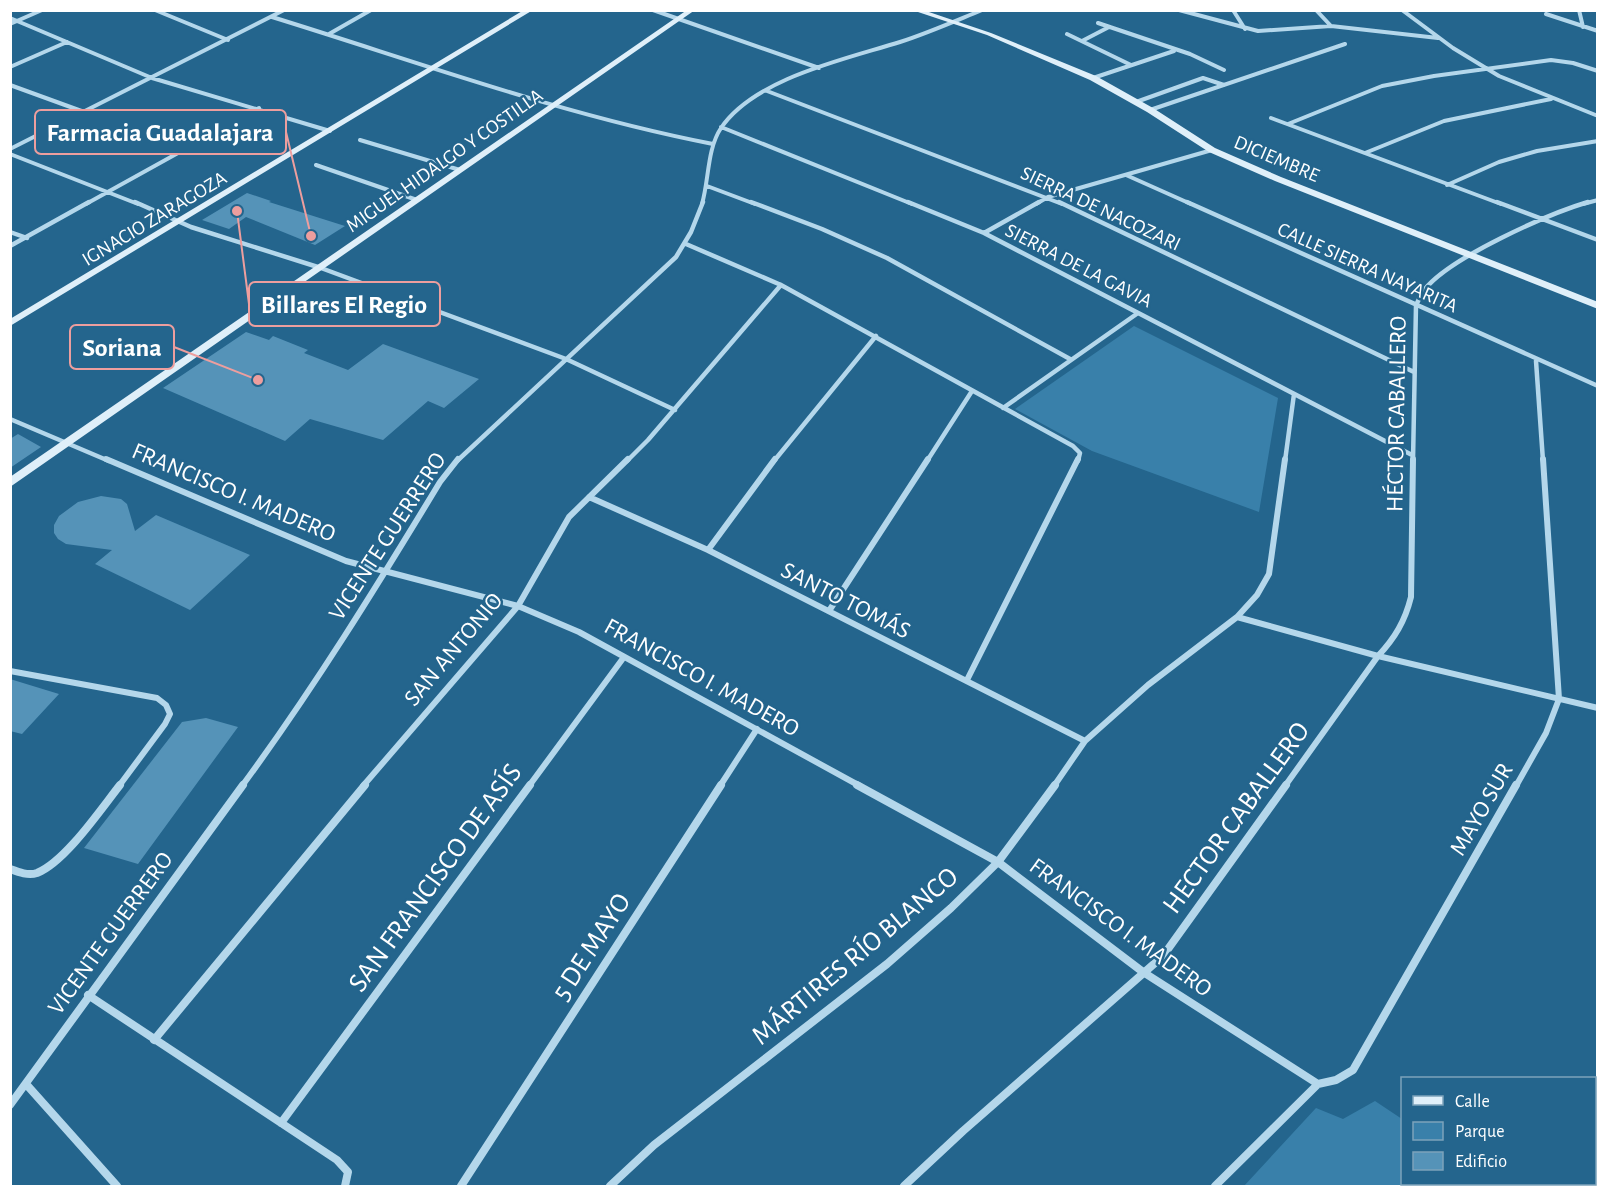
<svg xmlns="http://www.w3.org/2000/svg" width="1608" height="1197" font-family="'Alegreya Sans',sans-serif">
<rect width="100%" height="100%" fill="#24658d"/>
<!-- green -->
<path fill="#3980aa" d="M1134 326 1278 398 1259 512 1092 451 1015 409Z
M1375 1101 1402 1119V1184H1502L1507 1186H1244L1316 1108 1343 1119Z"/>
<!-- building -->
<path fill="#5593b8" d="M247 193 271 201 269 202 345 226 315 245 246 217 229 229 202 220Z
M246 332 269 340 273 336 308 350 304 353 348 370 383 344 479 379 444 408 428 401 383 440 310 419 285 441 163 388Z
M18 434 41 447 10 468V439Z
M101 496 121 499 127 504 135 531 156 515 250 555 190 610 95 564 112 550 66 544 58 539 54 533V525L59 516 78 502Z
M10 679 59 694 22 734 10 731Z
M206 718 238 727 138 864 84 848 182 722Z"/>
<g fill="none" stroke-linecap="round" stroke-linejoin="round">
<!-- street-far3 -->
<path stroke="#b4d7eb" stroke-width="4" d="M155 10 228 40
M653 10 819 68
M1179 10 1258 31 1331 26 1438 38
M1233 10 1245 29
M1316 10 1331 26
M1402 10 1453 48 1499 76 1598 116
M1579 10 1583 27
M1546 14 1598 31
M272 17C418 62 563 115 713 144
M10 18 152 78 330 131
M1098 23 1190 54 1224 70
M10 24 42 10
M329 34 371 10
M1067 34 1131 65
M1082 41 1109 27
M10 67 67 42
M1093 78 1174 51
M10 85 186 149
M767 91 1062 204
M1136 102 1203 78 1224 85
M1150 110 1345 44
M1271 118 1501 204
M1288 124 1382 86 1434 76 1551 60 1573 63 1598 71
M721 127 912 204
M360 140 460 170
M10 149 284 10
M1365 153 1444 121 1551 99
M10 154 138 204
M316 165 417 200
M1126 175 1191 204
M1447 185 1499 162 1537 151 1598 141
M707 186 755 204
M86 204 259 108
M702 204C709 180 707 149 721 128 755 78 846 59 900 42 928 33 955 21 982 10
M1036 204 1048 197 1212 150
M1583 204 1598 200"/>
<!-- street-far2 -->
<path stroke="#b4d7eb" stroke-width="4.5" d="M135 202 191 227 321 268 566 359 675 410
M751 202 822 229 887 258 1070 359
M908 202 984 233 1412 455
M1059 202 1414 372
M1187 202 1598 386
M1497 202 1598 240
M10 232 27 238
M984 233 1039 202
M686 244 781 285 1073 446 1080 453 1078 461
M10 246 89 202
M1536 361 1543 461
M1003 408 1138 313
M10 419 109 461
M457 461 676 257 691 232 703 202
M627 461 648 440 781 285
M774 461 876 336
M927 461 972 391
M1285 461 1294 394
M1413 461 1416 305C1419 300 1421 293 1425 289 1451 257 1548 214 1588 202"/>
<!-- street-far1 -->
<path stroke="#b4d7eb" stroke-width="6" d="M106 459 346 561 518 606 579 632 860 786
M589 497 708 550 1085 741
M708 550 775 459
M829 611 928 459
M1237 617 1378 656 1598 708
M10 671 157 698 166 705 170 714 165 724 119 786
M967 680 1078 459
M242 786C314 688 377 586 440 482L458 459
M363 786 518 606 569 517 628 459
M529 786 624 657
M720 786 757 729
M1054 786 1085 741 1148 685 1237 617 1257 595 1269 574 1285 459
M1285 786 1378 656C1395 638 1405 621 1411 597L1413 459
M1516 786 1546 733 1559 699 1543 459"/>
<!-- street -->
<path stroke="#b4d7eb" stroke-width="8" d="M857 785 998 862 1143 972 1318 1084
M10 869C18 872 28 876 37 873 65 862 101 809 120 785
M88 995 337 1160 348 1172 345 1186
M154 1040 365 785
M26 1084 117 1186
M10 1105 243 785
M281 1123 530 785
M1594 1179 1598 1172
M461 1186 721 785
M610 1186 654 1145 887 964 951 908 998 862 1055 785
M904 1186 963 1131 1163 956 1286 785
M1215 1186 1318 1084 1336 1080 1353 1070 1516 785"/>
<!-- secondary -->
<path fill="#dfeff9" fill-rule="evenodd" d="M524 10H533L10 326V319Z
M687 10H695L10 487V477Z
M912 10H923L991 33 1096 76 1153 108 1215 148 1281 177 1598 302V309L1275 181 1209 152 1147 112 1090 80 987 35Z"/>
</g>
<g text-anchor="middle" stroke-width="5" stroke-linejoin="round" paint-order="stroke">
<!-- far-street labels -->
<g font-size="20" fill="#fff" stroke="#24658d">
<text transform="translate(1277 158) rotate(23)" y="7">DICIEMBRE</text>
<text transform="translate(444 160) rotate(-35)" y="7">MIGUEL HIDALGO Y COSTILLA</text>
<text transform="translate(1101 208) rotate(25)" y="7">SIERRA DE NACOZARI</text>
<text transform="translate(154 218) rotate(-31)" y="7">IGNACIO ZARAGOZA</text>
<text transform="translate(1079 265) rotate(27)" y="7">SIERRA DE LA GAVIA</text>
<text transform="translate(1368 267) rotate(24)" y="7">CALLE SIERRA NAYARITA</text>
</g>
<!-- street labels -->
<g font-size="24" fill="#fff" stroke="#24658d">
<text transform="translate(1396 414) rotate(-89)" y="8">HÉCTOR CABALLERO</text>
<text transform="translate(234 492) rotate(23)" y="8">FRANCISCO I. MADERO</text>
<text transform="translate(387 536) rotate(-57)" y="8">VICENTE GUERRERO</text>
<text transform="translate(846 600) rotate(27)" y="8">SANTO TOMÁS</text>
<text transform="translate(453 649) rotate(-50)" y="8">SAN ANTONIO</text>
<text transform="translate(702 677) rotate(29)" y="8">FRANCISCO I. MADERO</text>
<text transform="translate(1481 809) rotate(-60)" y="8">MAYO SUR</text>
<text transform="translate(1121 927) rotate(36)" y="8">FRANCISCO I. MADERO</text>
<text transform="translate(110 933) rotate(-54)" y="8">VICENTE GUERRERO</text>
</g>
<!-- near-street labels -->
<g font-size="28" fill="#fff" stroke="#24658d">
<text transform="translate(1235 817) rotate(-54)" y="10">HECTOR CABALLERO</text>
<text transform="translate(434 877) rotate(-54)" y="10">SAN FRANCISCO DE ASÍS</text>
<text transform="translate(590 946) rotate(-57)" y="10">5 DE MAYO</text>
<text transform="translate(854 955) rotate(-40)" y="10">MÁRTIRES RÍO BLANCO</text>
</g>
</g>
<!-- callouts -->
<path fill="none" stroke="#ed9e9e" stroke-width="2" d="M311 236L286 132M237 211L249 304M258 380L174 347"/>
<g fill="#ed9e9e" stroke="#24658d" stroke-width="2">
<circle cx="311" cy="236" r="6"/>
<circle cx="237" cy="211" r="6"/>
<circle cx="258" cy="380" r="6"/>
</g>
<g fill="#24658d" stroke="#ed9e9e" stroke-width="2">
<rect x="35" y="110" width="251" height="44" rx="6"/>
<rect x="249" y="282" width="191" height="44" rx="6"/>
<rect x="70" y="325" width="104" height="44" rx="6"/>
</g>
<g font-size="26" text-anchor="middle" font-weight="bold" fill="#fff">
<text x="160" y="141">Farmacia Guadalajara</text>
<text x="344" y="313">Billares El Regio</text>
<text x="122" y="356">Soriana</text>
</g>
<!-- border -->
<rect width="1608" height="1197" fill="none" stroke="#ffffff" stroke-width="24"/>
<!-- legend -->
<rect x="1401" y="1077" width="195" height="108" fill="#24658d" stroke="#7ca3bb" stroke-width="1.5"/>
<rect x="1413" y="1096" width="30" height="9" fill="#dfeff9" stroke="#7ca3bb" stroke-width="1.5"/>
<text x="1455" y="1107" font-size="18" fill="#ffffff">Calle</text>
<rect x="1413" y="1122" width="30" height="18" fill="#3980aa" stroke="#7ca3bb" stroke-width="1.5"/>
<text x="1455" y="1137" font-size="18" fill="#ffffff">Parque</text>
<rect x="1413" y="1152" width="30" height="18" fill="#5593b8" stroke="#7ca3bb" stroke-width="1.5"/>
<text x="1455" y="1167" font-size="18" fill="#ffffff">Edificio</text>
</svg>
